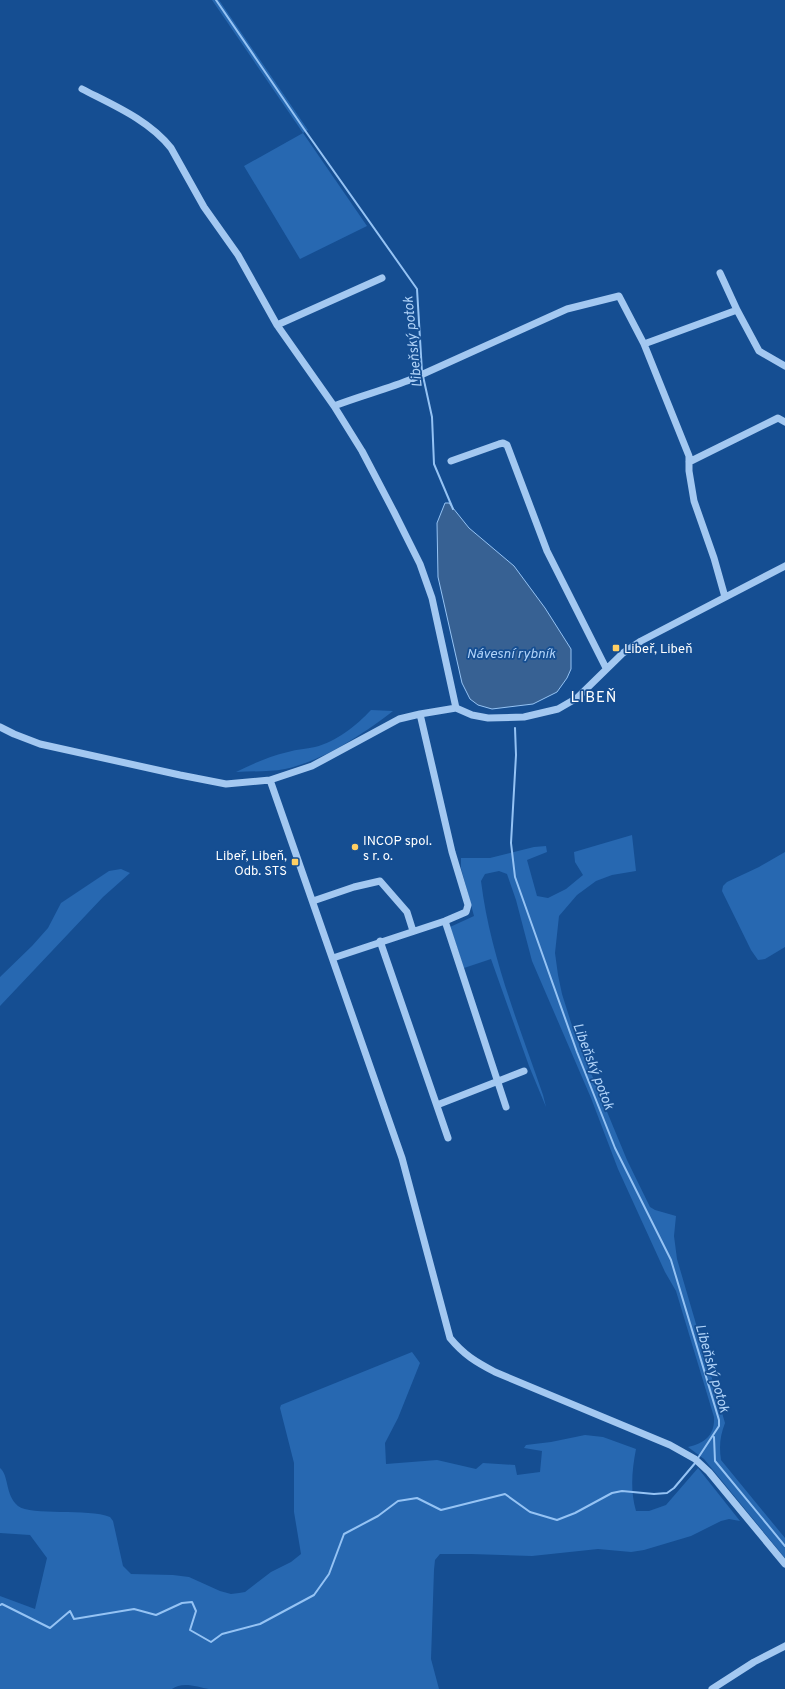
<svg xmlns="http://www.w3.org/2000/svg" width="785" height="1689" font-family="Overpass,sans-serif">
<rect width="100%" height="100%" fill="#154e92"/>
<!-- green -->
<path fill="#2768b1" d="M212 0H219L308 130 303 133 367 226 300 259 244 166 303 133Z
M371 710 393 711C363 734 323 761 285 769 270 772 252 771 236 772 253 764 269 756 288 752 297 749 306 749 315 747 336 742 357 725 371 710Z
M632 835 636 871 612 875 596 881 577 895 559 916 555 953 558 975 562 994 574 1032 627 1160 650 1207 655 1210 676 1216 674 1236 677 1259 725 1423C720 1436 719 1446 721 1460L785 1538V1558L704 1459 688 1447C705 1443 715 1435 714 1417L676 1291 665 1272 618 1169 591 1098 532 961 516 900 507 874 499 871 485 874 481 881C490 955 519 1025 543 1095L546 1107 529 1066 491 959 464 968 450 927 474 916 461 868V858H490L534 847 546 846 547 852 527 860 537 896 548 898 566 889 583 875 575 862 574 852Z
M785 852V947L765 959 758 960 751 950 722 891 723 886 727 882 759 867Z
M121 869 130 873 103 897 0 1006V977L32 946 48 928 61 903 109 871Z
M412 1352 420 1363 398 1418 385 1443 386 1464 437 1460 476 1469 483 1463 515 1465 517 1475 540 1472 542 1451 524 1448 526 1445 551 1442 585 1435 603 1437 636 1449C632 1470 630 1490 636 1511H649L666 1505 698 1468 740 1521 729 1519 721 1521 691 1536 644 1550 631 1552 598 1549 532 1556 471 1554H440L435 1560 434 1570 431 1659 439 1689H209C198 1687 182 1681 172 1689H0V1596L35 1609 47 1558 30 1535 0 1533V1468C9 1475 5 1495 18 1506 31 1516 88 1508 110 1517L113 1521 123 1566 131 1574 173 1575 189 1577 220 1591 231 1594 239 1593 245 1592 271 1572 291 1562 301 1554 294 1512V1463L280 1408 281 1405Z"/>
<!-- water -->
<path fill="#376193" stroke="#95c3f4" d="M445 503H449L469 528 514 566 545 608 571 649V669L567 678 557 692 533 704 492 709 478 705 470 699 462 683 438 577 437 523Z"/>
<g fill="none" stroke-linecap="round" stroke-linejoin="round">
<!-- stream -->
<path stroke="#95c3f4" stroke-width="2" d="M216 0 304 129 417 289 422 372
M423 376 432 417 434 464 453 509
M515 728 516 755 511 843 515 877 577 1052 615 1148 671 1260 719 1420V1426L698 1458
M714 1437 715 1461 785 1546
M0 1605 2 1604 50 1628 70 1611 74 1619 134 1609 156 1615 182 1603 192 1602 196 1611 190 1630 211 1642 222 1634 260 1624 314 1595 329 1574 344 1534 378 1516 398 1501 417 1498 441 1510 505 1494 530 1512 557 1520 575 1513 612 1493 622 1491 654 1494 667 1493 674 1488 696 1462"/>
<!-- minor -->
<path stroke="#a3c8f1" stroke-width="7" d="M82 89C113 105 149 120 171 148L204 207 238 255 277 325 334 406 362 451 394 512 420 564 432 598 456 708
M720 273 737 310
M277 325 382 278
M644 344 737 310 759 351 785 366
M334 406C360 396 387 389 412 379L567 309 619 296 644 344 689 456V471L694 501 714 558 725 597
M451 461 499 444 503 443 507 445 547 551 606 668
M689 462 778 418 785 422
M0 727 14 734 40 744 180 775 226 784 270 780 312 766 399 719 420 714 456 708 472 715 488 718 524 717 558 709 577 698 623 653 641 641 785 566
M270 780 402 1158 450 1338C464 1355 476 1362 495 1372L670 1445 695 1459 709 1472 785 1564
M313 901 354 887 380 881 407 912 413 931
M445 921 506 1107
M380 941 448 1138
M333 958 445 921 466 912 468 905 452 852 420 714
M437 1105 524 1071
M712 1689 754 1662 785 1646"/>
</g>
<!-- markers -->
<g fill="#ffcf63" stroke="#154e92" stroke-width="1.5">
<rect x="612" y="644" width="8" height="8" rx="2"/>
<circle cx="355" cy="847" r="4"/>
<rect x="291" y="858" width="8" height="8" rx="2"/>
</g>
<g text-anchor="middle" stroke-width="3.5" stroke-linejoin="round" paint-order="stroke">
<!-- poi labels -->
<g font-size="13" fill="#fff" stroke="#154e92" text-anchor="start">
<text x="624" y="653">Libeř, Libeň</text>
<text x="363" y="845">INCOP spol.<tspan x="363" dy="15">s r. o.</tspan></text>
<text x="287" y="860" text-anchor="end">Libeř, Libeň,<tspan x="287" dy="15">Odb. STS</tspan></text>
</g>
<!-- water labels -->
<g font-size="14" font-style="italic" fill="#afd2f8" stroke="#154e92">
<text transform="translate(412 342) rotate(-96)" y="5">Libeňský potok</text>
<text x="511" y="658">Návesní rybník</text>
<text transform="translate(594 1066) rotate(69)" y="5">Libeňský potok</text>
<text transform="translate(713 1368) rotate(74)" y="5">Libeňský potok</text>
</g>
<!-- quarter labels -->
<g font-size="15" letter-spacing="1" fill="#fff" stroke="#154e92">
<text x="594" y="702">LIBEŇ</text>
</g>
</g>
</svg>
